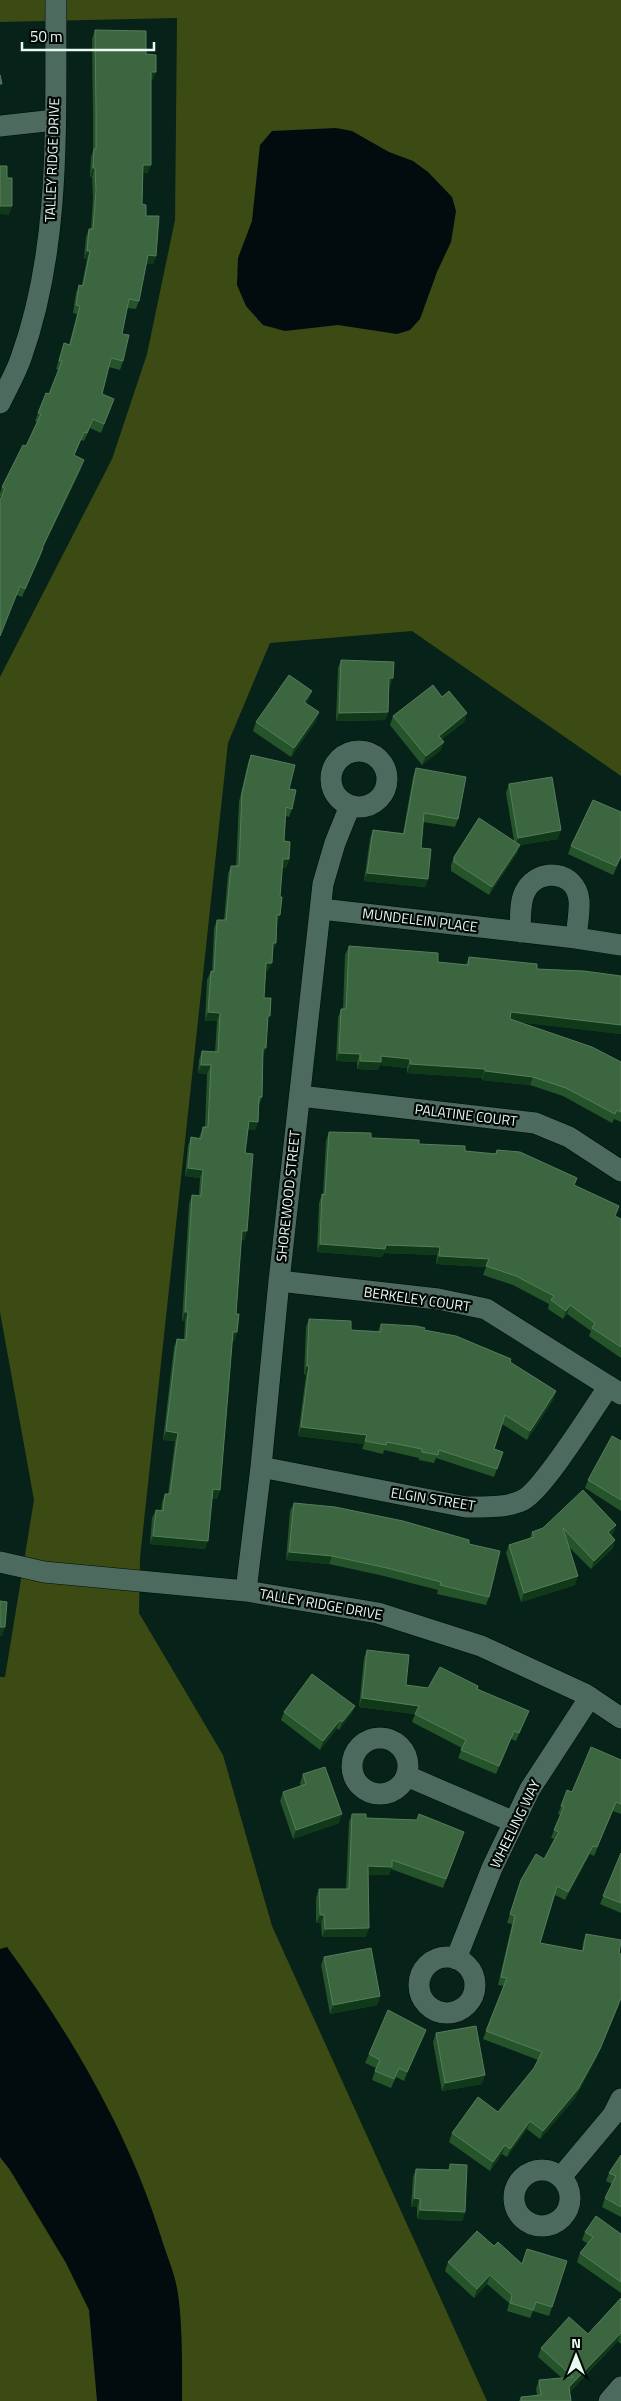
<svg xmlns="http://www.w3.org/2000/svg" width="621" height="2401" font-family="'Titillium Web',sans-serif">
<rect width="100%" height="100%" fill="#062219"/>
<!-- green -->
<path fill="#3c4a13" d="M0 0H621V776L412 631 270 643 228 743 140 1558 139 1613 223 1755 272 1926 487 2401H0V1677H5L34 1500 0 1312V677L112 459 147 354 175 220 177 18 0 22Z"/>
<!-- water -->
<path fill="#020b0e" d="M336 128 352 131 389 152 413 161 428 172 452 197 456 211 451 242 437 272 420 319 410 330 397 334 338 325 285 331 263 325 246 306 237 285 238 258 252 221 260 145 272 131Z
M7 1947C72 2036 130 2135 162 2240 167 2256 174 2272 177 2288 183 2322 182 2366 182 2401H97L89 2310 66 2263 10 2170 0 2157V1949Z"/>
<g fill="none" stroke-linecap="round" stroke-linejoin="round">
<defs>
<path id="minor" d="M0 126 55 120
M0 403C7 388 16 373 21 358 62 244 55 119 56 0
M331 779a28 28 0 1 1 56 0a28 28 0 1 1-56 0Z
M321 909 576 938 621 945
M520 932C521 919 519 901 526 890 539 867 576 871 579 900 580 912 577 926 576 938
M300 1096 535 1123 569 1137 621 1171
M279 1281 438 1299 486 1309 621 1394
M261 1467 466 1507C484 1507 507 1508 523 1500 544 1489 593 1409 609 1386
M0 1562 44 1572 246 1591 378 1613 481 1646 585 1694 621 1718
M246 1591 261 1467 279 1281 323 884 335 843 350 806
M352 1766a28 28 0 1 1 56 0a28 28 0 1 1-56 0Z
M407 1776 514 1822
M419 1985a28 28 0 1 1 56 0a28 28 0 1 1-56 0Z
M456 1959 492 1868 530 1789 590 1697
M514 2198a28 28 0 1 1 56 0a28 28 0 1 1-56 0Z
M561 2177 613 2115 621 2099
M609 2401 621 2387"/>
</defs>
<!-- minor casing -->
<use href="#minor" stroke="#000b05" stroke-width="22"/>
<!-- minor -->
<use href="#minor" stroke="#4d6a5e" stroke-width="21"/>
</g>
<!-- wall -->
<path fill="#26542a" d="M95 30 146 54 153 80H151L148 173H143L142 204 156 256 153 264H146L139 301 136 309 127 308 122 334 123 361 120 370 109 367 102 394 114 399 101 433 90 428 84 441 81 440 74 456 81 469 43 548 40 557 22 597 17 595 1 497 0 496V493L2 487 26 446 37 422 35 421 46 393 49 394 59 370 56 369 64 343 69 345 77 314 73 313 76 293 79 285H82L87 259H84L86 237 89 229H91L93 198 92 177H90L91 157 93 151V119L92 39Z
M341 660 390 687 389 686 388 712 385 720 336 721 338 668Z
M442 697 467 713 464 722 442 739 441 750 422 765 390 725 393 716Z
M309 699 306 704 316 721 291 757 253 731 256 722Z
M251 755 289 789 292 809 289 817 286 816 284 841 289 859 286 868 282 867 277 924 276 943 273 951H272L268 971H266L264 998 268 1023 263 1057 262 1097 259 1105 258 1122 255 1130H248L245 1153 247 1231 244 1240H241L236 1314 237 1332 234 1341H232L220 1490 217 1499 212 1498 205 1549 150 1544 152 1518 156 1510H161L162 1502 165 1494H168L175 1441 163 1440 174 1347 177 1339H184L185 1321H182L189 1204 192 1195 199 1196 200 1178 185 1176 188 1146 191 1137 199 1138 203 1127H205L207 1074 198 1073 199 1060 202 1051 215 1052 217 1021H205L207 980 211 971 212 972 214 928 217 920H224L228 874 231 866H236L239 802 248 763Z
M416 768 458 819 455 827 423 822 421 848 428 879 425 887 364 881 370 839 373 830 403 833 413 777Z
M509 784 558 839 519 845 517 853 489 895 451 871V865L454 857 514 841 506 793Z
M621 812V858L613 875 568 854 571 846Z
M349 946 438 962 466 965 469 957 537 969 621 976V1034L519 1022 621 1062V1122L614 1119 612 1123 563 1096 530 1085 482 1080V1078L407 1073V1068L380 1065 378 1070 357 1069V1062L336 1061 338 1018 341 1009H343L345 955Z
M329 1132 465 1151 495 1154 497 1150 577 1178 574 1185 615 1216 621 1219V1358L589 1336 591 1331 567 1314 563 1319 548 1309 549 1304 513 1285 483 1275 486 1267 436 1264 437 1255 384 1253 382 1257 317 1252 319 1203 322 1194H323L326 1141Z
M309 1319 351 1330 378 1331 381 1324 424 1330 510 1362 556 1391 553 1400 527 1440 502 1424 494 1449 503 1452 494 1477 436 1458 434 1463 419 1460V1458L384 1450 383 1454 362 1449 364 1444 298 1436 306 1375H304L306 1327Z
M621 1441V1511L585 1488 588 1480Z
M294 1503 469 1544 489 1597 486 1605 437 1594 438 1590 384 1576 329 1564 286 1560 290 1511Z
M616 1525 613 1533 611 1535 615 1540 612 1549 591 1569 568 1546 575 1585 521 1602 506 1553 509 1545 530 1538 532 1532Z
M367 1650 406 1685 428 1688 477 1689 525 1720 516 1741 511 1739 496 1774 458 1758 462 1748 412 1722 415 1714 359 1707 364 1658Z
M355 1706 351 1714 339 1730 337 1728 320 1750 281 1720 284 1712Z
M621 1760V1814L613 1811 594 1856 590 1854 565 1900 555 1895 540 1943 582 1951 583 1943 586 1934 597 2057 575 2098 540 2139 527 2129 507 2157 502 2154 490 2171 449 2142 452 2133 498 2112 534 2068 538 2060 483 2039 504 1986 498 1985 512 1924 507 1923 518 1889 521 1880 544 1859 554 1839 551 1838 560 1815 558 1814 561 1806 572 1792Z
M303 1774 339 1823 293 1839 280 1801 283 1792 301 1786 300 1783Z
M352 1814 366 1818 464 1832 443 1888 391 1869 389 1875H368L366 1937H322L321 1923H316V1898L319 1889H346L349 1822Z
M621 1853V1913L600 1904Z
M324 1957 380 1996 377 2005 330 2014 321 1965Z
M426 2030 404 2081 396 2077 391 2088 372 2080 376 2068 365 2063 369 2054Z
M436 2033 482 2084 442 2091 433 2042Z
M621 2155V2217L602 2207 605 2198 612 2184 606 2181 609 2173Z
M450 2164 465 2212 462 2221 417 2219V2207H411L413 2177 416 2169 448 2170Z
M477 2231 552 2307 549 2316 533 2311 530 2318 507 2311 509 2303 487 2284 474 2298 445 2271 448 2262Z
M585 2232 621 2234V2293L577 2262 580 2253 588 2244 582 2240Z
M621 2298V2344L618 2341 570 2392 571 2401H519L521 2397 537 2395 536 2389 539 2380 562 2378 538 2357 541 2348 588 2334Z"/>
<!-- shaded-wall -->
<path fill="#10391a" d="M151 72H156L153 80H148Z
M143 165H151L148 173H140Z
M93 168H95L92 177H90Z
M0 206H12L9 215 0 214Z
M87 251H90L87 259H84Z
M148 255 156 256 153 264H145Z
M84 460 81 469 39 556 42 548Z
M43 548 40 557 22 597 25 589Z
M389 678H393L390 687 386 686Z
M312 691 309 699 301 711 304 702Z
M319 712 316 721 291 757 294 748Z
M388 712 385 720 336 721 339 713Z
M467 713 464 722 436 744 439 736Z
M444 742 441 750 422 765 426 756Z
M561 830 558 839 519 845 517 853 489 895 492 887 515 846 518 838Z
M283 859H289L286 868 280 867Z
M367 873 428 879 425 887 364 881Z
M277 915H280L277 924Z
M273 943H276L273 951H269Z
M266 963H272L268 971H263Z
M208 1012 220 1013 217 1021H205Z
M511 1012 621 1025V1034L508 1021Z
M263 1048H266L263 1057Z
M339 1053 360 1054 357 1062 336 1061Z
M381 1056 410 1059 407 1068 380 1065 378 1070 357 1069 360 1061Z
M410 1064 485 1069 482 1078 407 1073Z
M201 1065H211L207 1074 198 1073Z
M485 1071 533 1077 530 1085 482 1080Z
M249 1121 258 1122 255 1130H246Z
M188 1168 203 1170 200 1178 185 1176Z
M242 1231H247L244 1240 239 1239Z
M320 1244 386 1245 440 1247 437 1255 384 1253 382 1257 317 1252Z
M439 1256 489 1259 486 1267 436 1264Z
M570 1305 567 1314 563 1319 566 1311Z
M185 1312H188L185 1321H182Z
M233 1332H237L234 1341H230Z
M307 1366H309L306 1375H304Z
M556 1391 553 1400 527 1440 530 1431Z
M301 1427 367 1435 364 1444 298 1436Z
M166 1431 178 1433 175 1441 163 1440Z
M213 1489 220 1490 217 1499 210 1498Z
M616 1525 613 1533 605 1541 608 1532Z
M153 1536 208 1541 205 1549 150 1544Z
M615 1540 612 1549 591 1569 594 1561Z
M289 1552 332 1556 329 1564 286 1560Z
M578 1576 575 1585 521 1602 524 1593Z
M0 1627H5L2 1636H0Z
M362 1698 419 1706 416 1714 359 1707Z
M355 1706 351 1714 339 1730 342 1722Z
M340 1720 337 1728 320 1750 323 1741Z
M342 1814 339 1823 293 1839 296 1830Z
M593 1846 590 1854 565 1900 568 1892Z
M368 1866 392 1867 389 1875H365Z
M320 1915H324L321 1923H316Z
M369 1928 366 1937H322L325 1929Z
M380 1996 377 2005 330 2014 333 2005Z
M620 2003 597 2057 575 2098 540 2139 543 2131Z
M426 2030 423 2038 404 2081 407 2072Z
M485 2075 482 2084 442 2091 445 2083Z
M530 2121 527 2129 507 2157 510 2149Z
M505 2145 502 2154 490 2171 493 2162Z
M414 2198 420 2199 417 2207H411Z
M420 2210 465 2212 462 2221 417 2219Z
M490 2275 487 2284 474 2298 477 2289Z
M621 2332 618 2341 566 2396 569 2387Z"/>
<!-- building -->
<path fill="#3b663f" stroke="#567d5b" d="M95 30 146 31V54L156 55V72H151V165H143L142 204 146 205V216H159L156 256 148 255 139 301 129 299 122 334 129 335 123 361 111 358 102 394 114 399 104 424 93 419 87 433 84 432 74 455 84 460 42 548H43L25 589 20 586 0 636V500L5 489 2 487 23 445 26 446 41 414 38 413 46 393 49 394 62 361H59L64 343 70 345 80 306 76 305 79 285 83 286 90 251H87L89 229H93L96 190 95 168H93L94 149H96V111Z
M0 75 2 84H0Z
M0 166H7V178H12V206H0Z
M341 660 394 662 393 678H389L388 712 339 713Z
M289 675 312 691 304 702 319 712 294 748 256 722Z
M433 685 442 697 449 691 467 713 439 736 444 742 426 756 393 716Z
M251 755 295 765 289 789 296 790 292 809 286 807 284 841 290 842 289 859H283L280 897H282L280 915H277L276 943H273L272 963H266L264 998H271L270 1016H268L266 1048H263L262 1097H259L258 1122 249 1121 245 1153 253 1154 247 1231H242L236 1314H239L237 1332H233L220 1490 213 1489 208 1541 153 1536 156 1510 163 1511 165 1494H170L178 1433 166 1431 177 1339 186 1340 188 1312H185L192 1195 201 1196 203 1170 188 1168 191 1137 201 1139 203 1127H208L211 1065H201L202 1051 218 1052 220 1013 208 1012 211 971 214 972 217 920H226L231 866H239L242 793Z
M416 768 466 777 458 819 424 813 421 848 431 849 428 879 367 873 373 830 404 834Z
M552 777 561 830 518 838 509 784Z
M593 800 621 812V856L616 866 571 846Z
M479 818 520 845 492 887 454 862V857Z
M349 946 438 953V962L468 965 469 957 537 964V969L584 971 621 976V1025L511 1012 510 1019 592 1047 621 1062V1112L617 1110 615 1114 566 1088 533 1077 485 1071V1069L410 1064V1059L381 1056V1062L360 1061V1054L339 1053 341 1009H346Z
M329 1132 371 1133V1138L419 1140V1144L465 1146V1151L496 1154 497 1150 520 1152 577 1178 574 1185 619 1206 615 1216 621 1219V1347L592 1328 595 1323 570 1305 566 1311 551 1300 554 1296 516 1276 486 1266 489 1259 439 1256 440 1247 386 1245 385 1249 320 1244 322 1194 325 1195Z
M309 1319 351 1321V1330L381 1332V1324L416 1326 425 1328 424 1330 456 1336 511 1359 510 1362 556 1391 530 1431 505 1415 494 1449 503 1452 497 1469 439 1450 438 1455 422 1452V1449L387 1442 386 1445 365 1441 367 1435 301 1427 309 1366H307Z
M612 1436 621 1441V1500L588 1480Z
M583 1490 616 1525 608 1532 615 1540 594 1561 563 1528 578 1576 524 1593 509 1545 534 1537 532 1532 543 1528Z
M294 1503 335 1507 403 1521 469 1540V1544L500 1551 489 1597 440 1585 441 1582 387 1568 332 1556 289 1552Z
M0 1601 7 1602 5 1627H0Z
M367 1650 409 1655 406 1685 428 1688 440 1667 478 1686 477 1689 529 1711 519 1733 514 1731 499 1766 461 1750 466 1740 415 1714 419 1706 362 1698Z
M312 1674 355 1706 342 1722 340 1720 323 1741 284 1712Z
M591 1747 621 1760V1804L616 1802 597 1847 593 1846 568 1892 557 1886 540 1943 583 1951 586 1934 621 1940 619 1954H621V1998L600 2049 578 2089 543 2131 530 2121 510 2149 505 2145 493 2162 452 2133 478 2097 498 2112 534 2068 542 2052 486 2031 507 1978 501 1977 515 1916 510 1914 521 1880 536 1854 544 1859 559 1832 554 1830 564 1807 561 1806 567 1790 572 1792Z
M325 1767 342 1814 296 1830 283 1792 306 1784 303 1774Z
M352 1814H366V1818L417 1820 419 1814 464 1832 446 1879 392 1860V1867L368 1866 369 1928 325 1929 324 1915H320L319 1889H349Z
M621 1853V1903L603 1896Z
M371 1948 380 1996 333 2005 324 1957Z
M388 2010 426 2030 407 2072 399 2068 394 2079 375 2071 380 2060 369 2054Z
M476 2026 485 2075 445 2083 436 2033Z
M621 2155V2207L605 2198 616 2176 609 2173Z
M450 2164 467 2165 465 2212 420 2210V2199L414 2198 416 2169 450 2170Z
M596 2216 621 2234V2282L580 2253 593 2237 585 2232Z
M477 2231 494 2246 498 2242 522 2264 527 2249 567 2261 552 2307 536 2302 533 2310 510 2303 512 2295 490 2275 477 2289 448 2262Z
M621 2298V2333L569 2387 571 2401H521V2397L541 2395 539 2380 573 2377 541 2348 569 2317 588 2334Z"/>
<g text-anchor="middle" stroke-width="4.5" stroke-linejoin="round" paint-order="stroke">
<!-- street labels -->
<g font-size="14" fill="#e8f9f1" stroke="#020906">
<text transform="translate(52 160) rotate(-88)" y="5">TALLEY RIDGE DRIVE</text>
<text transform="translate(420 920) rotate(7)" y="5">MUNDELEIN PLACE</text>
<text transform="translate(466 1115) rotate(7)" y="5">PALATINE COURT</text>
<text transform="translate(288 1196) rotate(-84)" y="5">SHOREWOOD STREET</text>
<text transform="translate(417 1299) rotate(8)" y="5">BERKELEY COURT</text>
<text transform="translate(433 1499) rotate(9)" y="5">ELGIN STREET</text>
<text transform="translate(321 1604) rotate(10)" y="5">TALLEY RIDGE DRIVE</text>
<text transform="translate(515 1824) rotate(-64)" y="5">WHEELING WAY</text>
</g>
</g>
<!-- north arrow -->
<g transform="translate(576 2356)" stroke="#020906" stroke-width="4" paint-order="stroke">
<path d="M0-4L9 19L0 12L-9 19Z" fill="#e8f9f1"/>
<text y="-8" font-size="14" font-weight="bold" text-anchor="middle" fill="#e8f9f1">N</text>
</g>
<!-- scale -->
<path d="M22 42v8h132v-8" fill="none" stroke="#e8f9f1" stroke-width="2.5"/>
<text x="30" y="42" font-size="15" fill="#e8f9f1" stroke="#020906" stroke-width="4" paint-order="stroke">50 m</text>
</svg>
